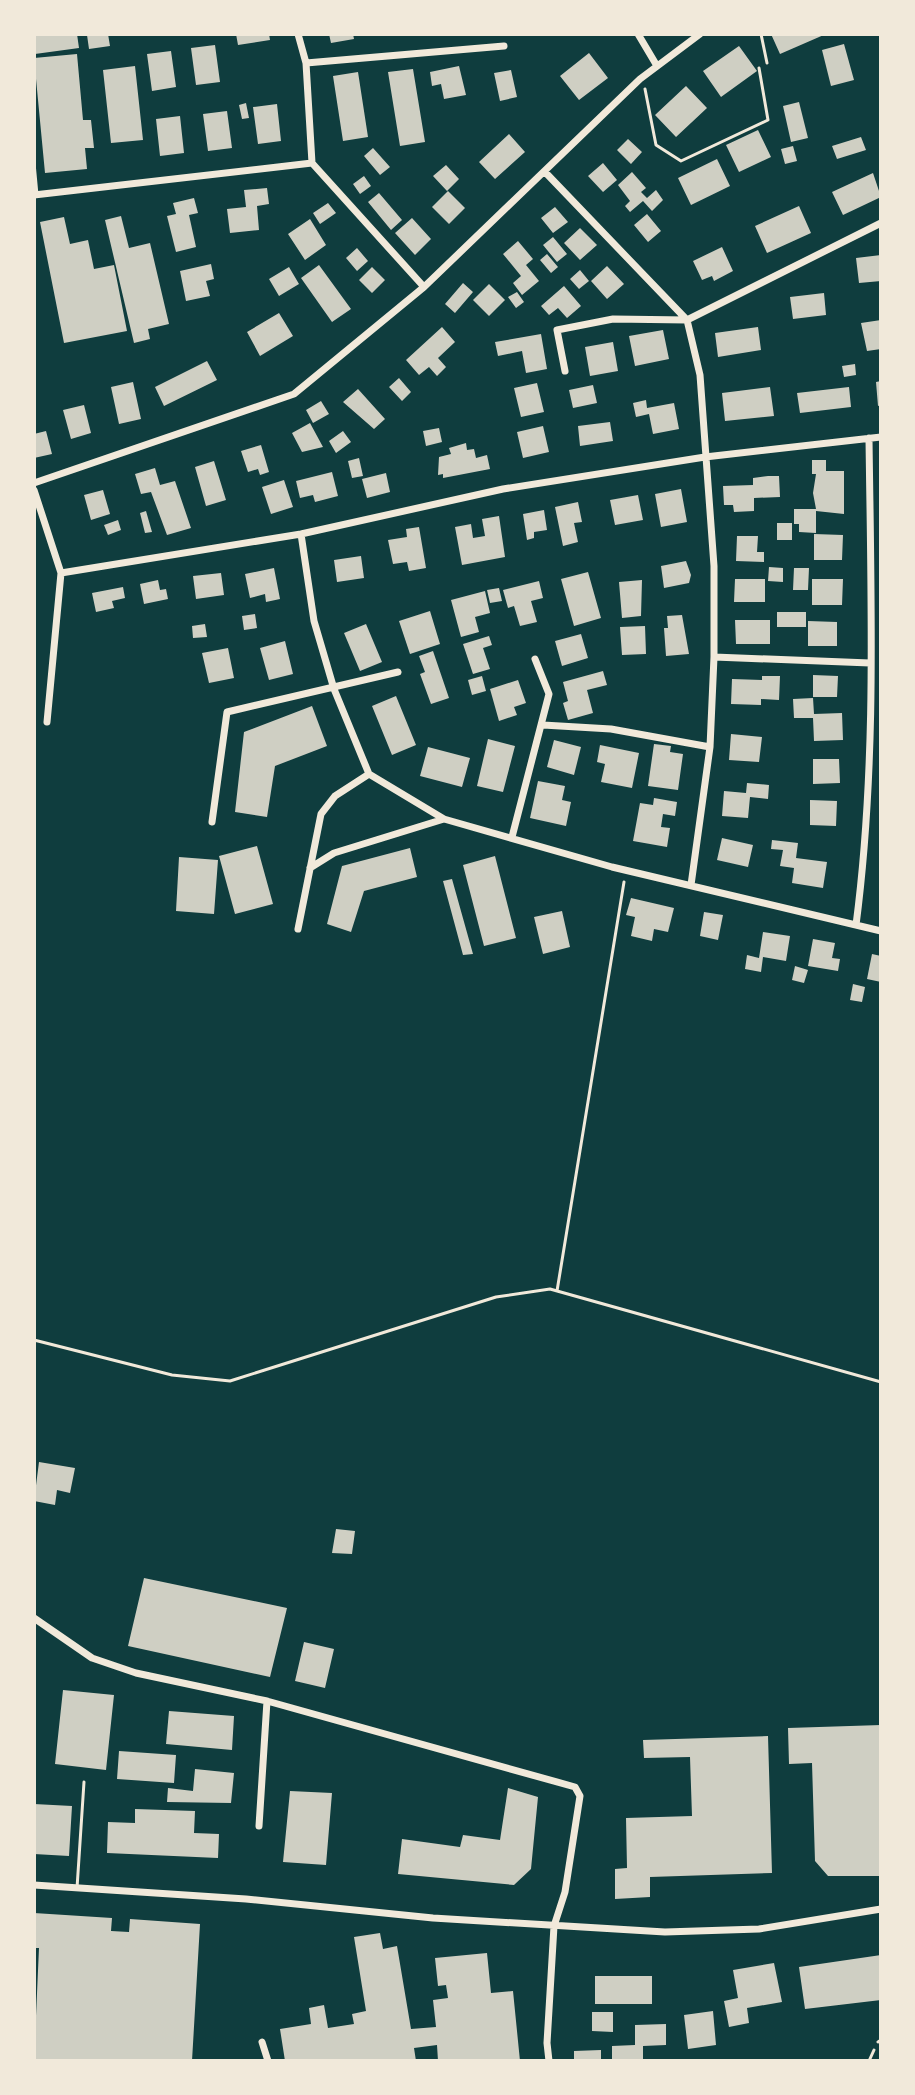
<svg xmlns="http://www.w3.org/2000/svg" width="915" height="2095" font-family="'DejaVu Sans',sans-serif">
<rect width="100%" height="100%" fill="#0f3d3e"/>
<!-- building -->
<path fill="#cfcfc3" d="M34 34H77L79 48 35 54Z
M108 34 110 46 89 49 87 35Z
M236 34H269L270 40 238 45Z
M329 34H353L354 39 331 43Z
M771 34H826L780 54Z
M844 44 854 80 831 86 822 50Z
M215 45 220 82 196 85 191 48Z
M739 46 757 71 721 97 703 71Z
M171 51 176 87 152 91 147 54Z
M589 53 608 78 579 100 560 76Z
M77 54 83 120H91L94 148H85L87 169 45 173 34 58Z
M135 66 143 140 111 143 103 70Z
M459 66 466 95 444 99 441 84 432 86 430 72Z
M413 69 425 142 400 146 388 72Z
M511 70 517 97 500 101 494 73Z
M358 72 368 137 343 141 333 76Z
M686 86 707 108 676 137 655 115Z
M799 102 808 138 791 142 783 106Z
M246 103 249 118 242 119 239 105Z
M277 104 281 141 258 144 253 107Z
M227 111 232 148 208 151 203 114Z
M180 116 184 153 160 156 156 119Z
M758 130 771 157 739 172 726 145Z
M509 134 525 152 495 179 479 162Z
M861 137 866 150 837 159 832 146Z
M628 139 642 152 631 164 617 150Z
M793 146 797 161 785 164 781 149Z
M373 148 390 167 380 175 364 156Z
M717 159 730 186 691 205 678 178Z
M603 163 617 180 603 192 588 176Z
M446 165 459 179 447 191 433 176Z
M632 172 646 188 641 192 647 198 656 190 663 200 652 211 643 201 630 212 625 206 630 201 618 185Z
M873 173 881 197 843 215 832 192Z
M364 176 371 186 360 194 353 184Z
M267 188 269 204 257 206 259 230 230 233 227 209 246 207 244 190Z
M448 191 465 208 449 224 432 207Z
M379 193 402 220 391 230 368 202Z
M194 198 198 213 189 215 196 247 176 252 167 216 176 214 173 203Z
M328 203 336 213 320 224 313 213Z
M799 206 811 233 767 253 755 226Z
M555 207 568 222 553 233 541 218Z
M647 214 661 231 648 242 634 225Z
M121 216 129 248 150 243 169 324 148 329 150 339 134 343 105 220Z
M64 217 70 244 88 240 94 269 114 265 127 331 64 343 40 222Z
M412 218 431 239 415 255 395 233Z
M310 219 326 245 305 260 288 234Z
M580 228 597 245 580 260 564 243Z
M553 237 567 254 557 262 543 245Z
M518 241 533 259 526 265 539 281 522 295 513 283 521 276 503 254Z
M722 247 733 271 714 281 712 276 702 280 693 261Z
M357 248 368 261 357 271 346 258Z
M547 254 558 267 551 273 540 260Z
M881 255V281L859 283 856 258Z
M211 264 214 279 206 281 210 296 186 301 180 271Z
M319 265 351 309 332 322 301 278Z
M607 266 624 284 607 299 591 281Z
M289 267 299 284 279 296 269 279Z
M372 267 385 280 372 293 359 280Z
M580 270 589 281 579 289 570 279Z
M463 283 473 292 455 313 445 304Z
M489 284 505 300 489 316 473 300Z
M564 286 581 306 567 318 558 308 549 315 541 306Z
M517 292 524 302 516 308 508 297Z
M824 293 826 315 793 319 790 297Z
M279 313 293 336 260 356 247 332Z
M881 320V349L867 351 861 323Z
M442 327 455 342 438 358 446 367 437 376 429 367 419 375 406 360Z
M758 327 761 350 718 357 715 333Z
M663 330 669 359 635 366 629 336Z
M541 334 547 369 526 373 522 351 498 356 495 342Z
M613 342 618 371 590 376 585 347Z
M207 361 217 380 164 406 155 387Z
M855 364 856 375 844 377 842 366Z
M399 378 411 392 402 401 389 387Z
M881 381V405L878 406 876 382Z
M133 382 141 419 119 424 111 387Z
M537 383 544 412 521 417 514 388Z
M593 385 597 403 573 408 569 390Z
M770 387 774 416 725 421 722 393Z
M849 387 851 407 800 413 797 393Z
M358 389 385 419 374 429 343 402Z
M646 400 647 408 674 403 679 429 653 434 649 414 636 417 633 403Z
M321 401 329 414 313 423 306 410Z
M84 405 91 433 71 439 63 410Z
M610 422 613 441 580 446 578 426Z
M310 423 323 447 302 452 292 433Z
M543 426 549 452 523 458 517 432Z
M439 428 442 442 426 446 423 431Z
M46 431 52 454 34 458V434Z
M343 431 351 442 336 453 329 441Z
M466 443 467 450 474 449 476 458 487 455 490 469 443 478V474L438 475 439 457 451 454 449 448Z
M261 445 269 472 260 475 258 469 248 472 241 451Z
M359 458 363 476 352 478 348 461Z
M812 460H826V471H844V514L816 511V533L799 532V524H794V509H816L813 493 816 474H812Z
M214 461 226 500 206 506 195 467Z
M155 468 160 485 175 481 191 528 167 535 151 492 141 494 135 474Z
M332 472 338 496 315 502 313 495 300 498 296 481Z
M386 473 390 492 367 498 362 479Z
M768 476H779L780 497 754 498V511L734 512 733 505H724L723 486 753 485V478Z
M284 480 293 507 271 514 262 487Z
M681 489 687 522 661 527 655 494Z
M103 490 110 514 91 520 84 495Z
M638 495 643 520 615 525 610 500Z
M578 502 582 522 574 523 578 542 563 546 555 507Z
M544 510 547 530 534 532V538L527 540 523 514Z
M146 511 152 532 145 533 140 513Z
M499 516 505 557 462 565 455 527 471 524 473 538 485 536 482 519Z
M118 520 121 530 108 535 104 525Z
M777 523H792V540H777Z
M419 527 426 568 409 571 407 562 393 564 388 540 407 537 406 529Z
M814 534 843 535 842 560H814Z
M737 536H758L757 552H764V562L736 561Z
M361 556 364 578 337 582 334 560Z
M686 561 691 575 689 583 664 588 661 566Z
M769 567 783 568V582L768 581Z
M274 568 280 599 266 602 265 594 250 598 245 574Z
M794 568H809L808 590H793Z
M588 572 601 618 574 626 561 579Z
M221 573 224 595 196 599 193 576Z
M735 579H765V602H734Z
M812 579H843L842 605H812Z
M158 580 160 590 166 589 168 599 144 604 140 584Z
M642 580 641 616 622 618 619 582Z
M539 581 543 598 531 601 537 622 520 626 514 606 508 608 503 590Z
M123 587 125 598 112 601 114 608 96 612 92 593Z
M499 588 502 601 490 603 487 590Z
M485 591 490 613 475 617 479 632 461 637 451 600Z
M430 611 440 644 410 654 399 621Z
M777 612H806V627H777Z
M255 614 257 628 244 630 242 616Z
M682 615 689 654 666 656 664 628H668L667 616Z
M735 620H770V644H736Z
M808 621 837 622V646H808Z
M205 624 207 637 193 638 192 626Z
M366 624 382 662 360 671 344 633Z
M645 626 646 654 622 655 620 627Z
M581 634 588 658 562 666 555 641Z
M489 636 492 645 483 648 490 669 473 674 463 644Z
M285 641 293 674 269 680 260 648Z
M228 648 234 678 209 683 202 653Z
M433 651 449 698 431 704 420 674 425 672 419 656Z
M603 671 607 685 587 690 593 713 568 720 563 703 568 701 563 682Z
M813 675 838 676 837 697H813Z
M482 676 486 691 472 695 468 680Z
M762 676H780L779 700 761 699V705L731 704 732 679 762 680Z
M518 680 526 703 514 707 517 715 499 721 490 689Z
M396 696 416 745 392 755 372 706Z
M813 698 814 714 842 713 843 740 814 741 813 718H794L793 699Z
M312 706 327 746 275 766 267 817 235 812 244 732Z
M731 734 762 737 759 762 729 760Z
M488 739 515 746 503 792 477 786Z
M554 740 581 747 574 775 547 767Z
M654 744 671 746 670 752 683 754 678 790 648 786Z
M600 745 639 753 632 788 601 782 605 764 597 762Z
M428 747 470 758 462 787 420 776Z
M813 759H839L840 783 813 784Z
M538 781 565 786 562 800 571 802 566 826 530 818Z
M747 783 769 785 768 799 750 797 748 818 722 816 724 791 746 793Z
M654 798 677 802 675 816 663 814 661 827 670 828 667 847 633 841 640 803 653 805Z
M810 800 837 801 836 826 810 825Z
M722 838 753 845 748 867 717 860Z
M772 840 798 843 796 858 827 862 823 888 792 883 794 868 780 866 783 850 771 849Z
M257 846 273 904 235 914 219 856Z
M410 848 417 877 364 891 351 932 327 924 342 866Z
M495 856 516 938 484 946 463 865Z
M179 857 218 860 214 914 176 911Z
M452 879 473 954 463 955 443 881Z
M631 898 674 908 668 932 654 929 652 941 631 936 635 917 626 915Z
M562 911 570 947 543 954 534 917Z
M704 912 723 915 718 940 700 936Z
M763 932 790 936 786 961 763 957 761 972 745 969 747 955 759 958Z
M813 939 835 943 832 958 840 959 838 971 808 966Z
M872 954 881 956V982L867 979Z
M795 966 808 970 804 983 792 980Z
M853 984 865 987 862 1002 850 1000Z
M39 1462 75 1468 70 1493 57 1490 55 1505 34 1501Z
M336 1529 355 1531 352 1554 332 1553Z
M144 1578 287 1608 270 1677 128 1646Z
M304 1642 334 1649 325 1688 295 1681Z
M63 1690 114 1695 106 1770 55 1764Z
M169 1711 234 1716 232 1750 166 1744Z
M881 1725V1876H828L815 1861 812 1763 789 1764 788 1728Z
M768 1736 772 1873 650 1877V1897L615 1899V1869L627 1868 626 1818 692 1816 690 1757 644 1758 643 1740Z
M119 1751 176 1755 174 1783 117 1779Z
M195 1769 234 1773 231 1803 167 1802 168 1788 193 1791Z
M508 1788 538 1797 531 1869 514 1885 398 1874 402 1839 460 1847 463 1835 500 1840Z
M290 1791 332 1793 326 1865 283 1862Z
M34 1804 72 1806 69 1856 34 1854Z
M135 1809 195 1811 194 1833 219 1834 218 1858 107 1853 108 1822 135 1823Z
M34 1913 112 1918 111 1931 129 1932 130 1919 200 1924 192 2061H34L39 1948H34Z
M380 1933 383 1949 397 1946 411 2029 436 2027 433 2000 448 1998 446 1985 438 1986 435 1958 487 1953 491 1993 513 1991 520 2061H438L437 2045 414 2048 416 2061H285L280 2029 311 2024 309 2008 324 2005 328 2028 354 2024 352 2014 366 2011 354 1937Z
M881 1955V2000L805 2009 799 1967Z
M774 1963 782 2002 747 2008 749 2023 729 2027 724 2001 738 1998 733 1970Z
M595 1976H652V2004H595Z
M713 2011 716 2045 688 2049 684 2015Z
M592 2012H613V2032L592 2031Z
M666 2024V2045L643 2046V2061H612V2046L635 2045V2025Z
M601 2050V2061H574V2051Z"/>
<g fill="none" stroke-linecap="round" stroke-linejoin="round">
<!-- path -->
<path stroke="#f1e9da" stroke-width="3" d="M645 89 656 145 681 161 768 120 759 68
M557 1291 624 882
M34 1340 172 1375 230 1381 496 1297 550 1289 881 1382
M869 2061 874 2050"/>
<!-- service -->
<path stroke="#f1e9da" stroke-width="3" d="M761 34 767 63
M34 163 37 195
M77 1888 84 1782
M878 2042 881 2040"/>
<!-- minor -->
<path stroke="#f1e9da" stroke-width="7" d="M298 34 306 63
M638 34 657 66
M545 172 687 320 700 375 714 566V657L710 747 691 885
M34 195 312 163
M424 287 312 163 306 63 504 46
M565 371 557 330 613 319 687 320 881 223
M34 483 294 394 424 287 640 79 700 34
M34 490 61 573 301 534 503 489 705 457 881 437
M301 534 314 621 334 689 369 774 444 819 612 867 881 931
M714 657 870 663
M47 722 61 573
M543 725 611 729 710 747
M212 822 227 712 398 672
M512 837 549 694 535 659
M310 868 334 853 444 819
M856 925C877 764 871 601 869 438
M298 929 321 814 335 796 369 774
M34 1618 92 1658 136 1673 267 1701 575 1787 580 1796 565 1892 554 1926 547 2043 549 2061
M259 1826 267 1701
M34 1885 246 1899 433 1918 665 1932 759 1929 881 1909
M262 2042 268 2061"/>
</g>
<!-- border -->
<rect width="915" height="2095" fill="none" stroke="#f1e9da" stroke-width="72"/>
</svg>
